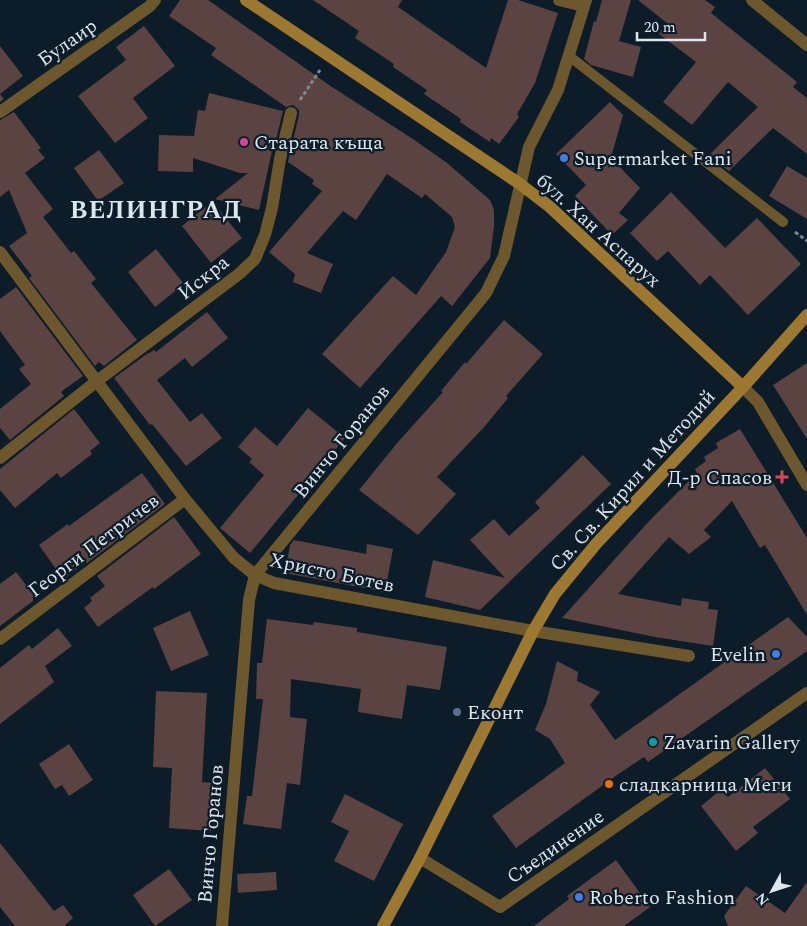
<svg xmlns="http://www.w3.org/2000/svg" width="807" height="926" font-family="Spectral,serif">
<rect width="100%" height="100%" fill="#0c1d29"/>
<!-- building -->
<path fill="#5a4340" d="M180 0H208L332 87 413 139 447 163 490 200 494 210V226L490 258 452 306 441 296 360 388 322 354 393 276 416 295 446 252 455 227 452 217 425 194 422 198 387 174 356 220 343 211 307 253 333 264 321 293 293 282 295 274 269 252 322 191 312 184 314 180 288 162 299 115V110L293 105 286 107 211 55 216 48 169 16Z
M313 0H402L398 7 486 68 508 0H518L558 13 535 83 517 114 519 117 499 144 491 138 490 142 460 122 461 119 424 94 427 90 393 67 394 64 355 38 359 31Z
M602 0H631L619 41 641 47 633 77 591 65 584 59 594 21 596 22Z
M638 0H705L715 7 711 13 797 82 793 87 807 98V154L773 128 729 171 714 160 709 155 758 107 728 82 692 125 663 102 696 62 659 34 667 23Z
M144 26 175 66 133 98 148 118 115 143 78 96 126 60 116 47Z
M0 46 23 76 0 94 4 99 0 102Z
M209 93 283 111 273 152 272 151 259 210 215 199 248 173H240L193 158V172L158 171 159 135 194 136 198 110 205 111Z
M610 102 623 115 608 168 614 161 640 188 619 213 628 220 612 235 575 196 586 185 556 154Z
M14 112 41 148 38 150 45 158 25 173 53 209 43 217 71 253 74 251 96 279 91 283 137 340 104 366 99 362 95 366 29 278 32 276 9 246 27 233 9 190 0 197V120Z
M99 150 124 183 98 201 74 168Z
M787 166 807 178V219L769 196Z
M671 192 725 248 757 218 801 264 748 315 710 275 700 285 668 251 657 261 630 233Z
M208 205H215L242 238 211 263 182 226Z
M156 249 184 284 155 307 128 272Z
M16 287 83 376 61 392 64 396 10 440 0 428V409L31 384 19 369 25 365 0 331V299Z
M207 312 228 338 192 367 185 358 157 380 190 422 202 413 222 438 186 466 152 424 150 425 114 378 148 353V354L154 350 156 352Z
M504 320 543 354 506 396 508 398 485 426 437 477 456 494 418 535 359 490 398 442 443 392 441 391 465 362 466 364Z
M807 363V439L773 385Z
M308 408 345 438 250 553 220 528 264 475 249 462 252 459 238 447 255 427 277 446Z
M74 409 100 443 90 451 92 454 61 478 57 473 15 508 0 490V469Z
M740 429 807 538V615L765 545 760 548 732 501 704 530 711 537 689 554 669 537 618 594 681 606 682 598 709 602 708 609 718 610 713 646 655 637 562 618 650 520 697 473 695 469 706 461 704 457 718 448 716 443Z
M583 455 611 484 480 610 425 597 433 560 505 578 470 540 494 519 509 536 540 508 535 502Z
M142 473 165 504 87 563 86 562 63 579 39 545 68 524 69 526Z
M174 517 201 554 154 589 153 587 98 627 84 608 92 601 90 598 105 586 97 576Z
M294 540 366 554 367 544 393 549 385 592 285 573 290 545Z
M16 572 33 594V601L0 626V584Z
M190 611 209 655 171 671 153 628Z
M788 617 807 637V651L648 762 644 757 617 775 516 848 492 816 565 763 550 739 535 730 546 704 557 661 578 672 577 681 600 692 590 705 615 740Z
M267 619 313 625 314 622 357 628V632L447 647 440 690 407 685 402 719 358 712 361 689 291 679 290 717 307 719 300 785 287 783 281 829 243 824 247 796H252L263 699H256L257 663H262Z
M58 628 72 646 45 666 54 682 0 724V668L29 645 32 649Z
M156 691 207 693 202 782 214 783 211 831 169 828 172 768 153 767Z
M69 744 93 780 69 796 62 785 55 789 39 764Z
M765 768 790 799 753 827 758 833 736 851 701 806 722 789 728 797Z
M345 794 403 824 374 881 334 861 349 831 331 822Z
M0 843 54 911 63 905 73 918 65 925 66 926H15L0 907Z
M616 860 650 907 624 926H534L569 899 567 896Z
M169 869 192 900 155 926 133 895Z
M276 872 277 890 238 893 237 874Z
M807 882V926H728L724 916 746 886 785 913Z"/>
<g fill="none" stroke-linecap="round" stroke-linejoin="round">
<!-- path -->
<path stroke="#798791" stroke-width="3" stroke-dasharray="4 2.5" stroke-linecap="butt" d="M300 100 320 70
M795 232 807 241"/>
<!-- lane -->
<path stroke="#6d572d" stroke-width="10" d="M569 56 783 222"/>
<!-- street -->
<path stroke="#6d572d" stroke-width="12" d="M559 0 584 6
M752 0 807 45
M0 112 150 6 155 0
M0 252 185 499 234 558 255 575 274 583 533 631 689 656
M743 387 758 402 807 485
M0 458 97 381 239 274 255 259 265 235 272 208 280 159 291 113
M0 639 185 499
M420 858 500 907 807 693
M222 926 249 600 255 575 486 293 504 256 529 147 558 90 586 0"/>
<!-- secondary -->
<path stroke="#9c7830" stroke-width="12" d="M246 0 520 184 550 207 743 387
M383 926 420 858 533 631 555 594 596 544 743 387 807 315"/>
</g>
<!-- markers -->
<circle fill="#d1479c" stroke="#0c1d29" stroke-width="2" cx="244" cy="142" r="5"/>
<g fill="#3f7fe0" stroke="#0c1d29" stroke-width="2">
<circle cx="564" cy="158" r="5"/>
<circle cx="776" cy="654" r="5"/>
<circle cx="579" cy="897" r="5"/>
</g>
<path fill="#e0444e" stroke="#0c1d29" stroke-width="2" d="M779.5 469.5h5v5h5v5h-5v5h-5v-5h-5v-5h5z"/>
<circle fill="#5c6f8a" stroke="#0c1d29" stroke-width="2" cx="457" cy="712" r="5"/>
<circle fill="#0f9aa8" stroke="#0c1d29" stroke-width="2" cx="653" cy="742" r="5"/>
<circle fill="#e8710a" stroke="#0c1d29" stroke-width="2" cx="609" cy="784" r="5"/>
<g text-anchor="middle" stroke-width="4.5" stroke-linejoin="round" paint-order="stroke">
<!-- street labels -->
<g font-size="20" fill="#dbe6ee" stroke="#0c1d29">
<text transform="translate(67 42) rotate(-35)" y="7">Булаир</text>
<text transform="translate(599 230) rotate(42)" y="7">бул. Хан Аспарух</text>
<text transform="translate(203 277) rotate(-38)" y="7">Искра</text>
<text transform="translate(341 441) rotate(-51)" y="7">Винчо Горанов</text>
<text transform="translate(632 480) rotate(-48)" y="7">Св. Св. Кирил и Методий</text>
<text transform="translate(93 545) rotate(-37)" y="7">Георги Петричев</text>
<text transform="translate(332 572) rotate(12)" y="7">Христо Ботев</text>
<text transform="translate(210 834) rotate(-85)" y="7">Винчо Горанов</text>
<text transform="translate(555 846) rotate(-35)" y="7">Съединение</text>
</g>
<!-- poi labels -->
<g font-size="20" fill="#dbe6ee" stroke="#0c1d29" text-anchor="start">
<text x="254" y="149">Старата къща</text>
<text x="574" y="165">Supermarket Fani</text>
<text x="772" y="484" text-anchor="end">Д-р Спасов</text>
<text x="766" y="661" text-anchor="end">Evelin</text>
<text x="467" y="719">Еконт</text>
<text x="663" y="749">Zavarin Gallery</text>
<text x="619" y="791">сладкарница Меги</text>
<text x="589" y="904">Roberto Fashion</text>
</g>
<!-- district labels -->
<g font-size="25" font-weight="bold" letter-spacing="1" fill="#dbe6ee" stroke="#0c1d29">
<text x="156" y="218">ВЕЛИНГРАД</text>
</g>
</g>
<!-- north arrow -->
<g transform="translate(772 891) rotate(230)" stroke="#0c1d29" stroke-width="4" paint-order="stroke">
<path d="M0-4L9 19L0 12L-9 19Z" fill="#dbe6ee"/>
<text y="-8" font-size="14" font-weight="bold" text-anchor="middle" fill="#dbe6ee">N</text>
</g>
<!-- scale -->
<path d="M637 32v8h68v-8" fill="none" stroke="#dbe6ee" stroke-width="2.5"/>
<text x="644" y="32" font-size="15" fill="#dbe6ee" stroke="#0c1d29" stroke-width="4" paint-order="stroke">20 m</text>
</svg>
